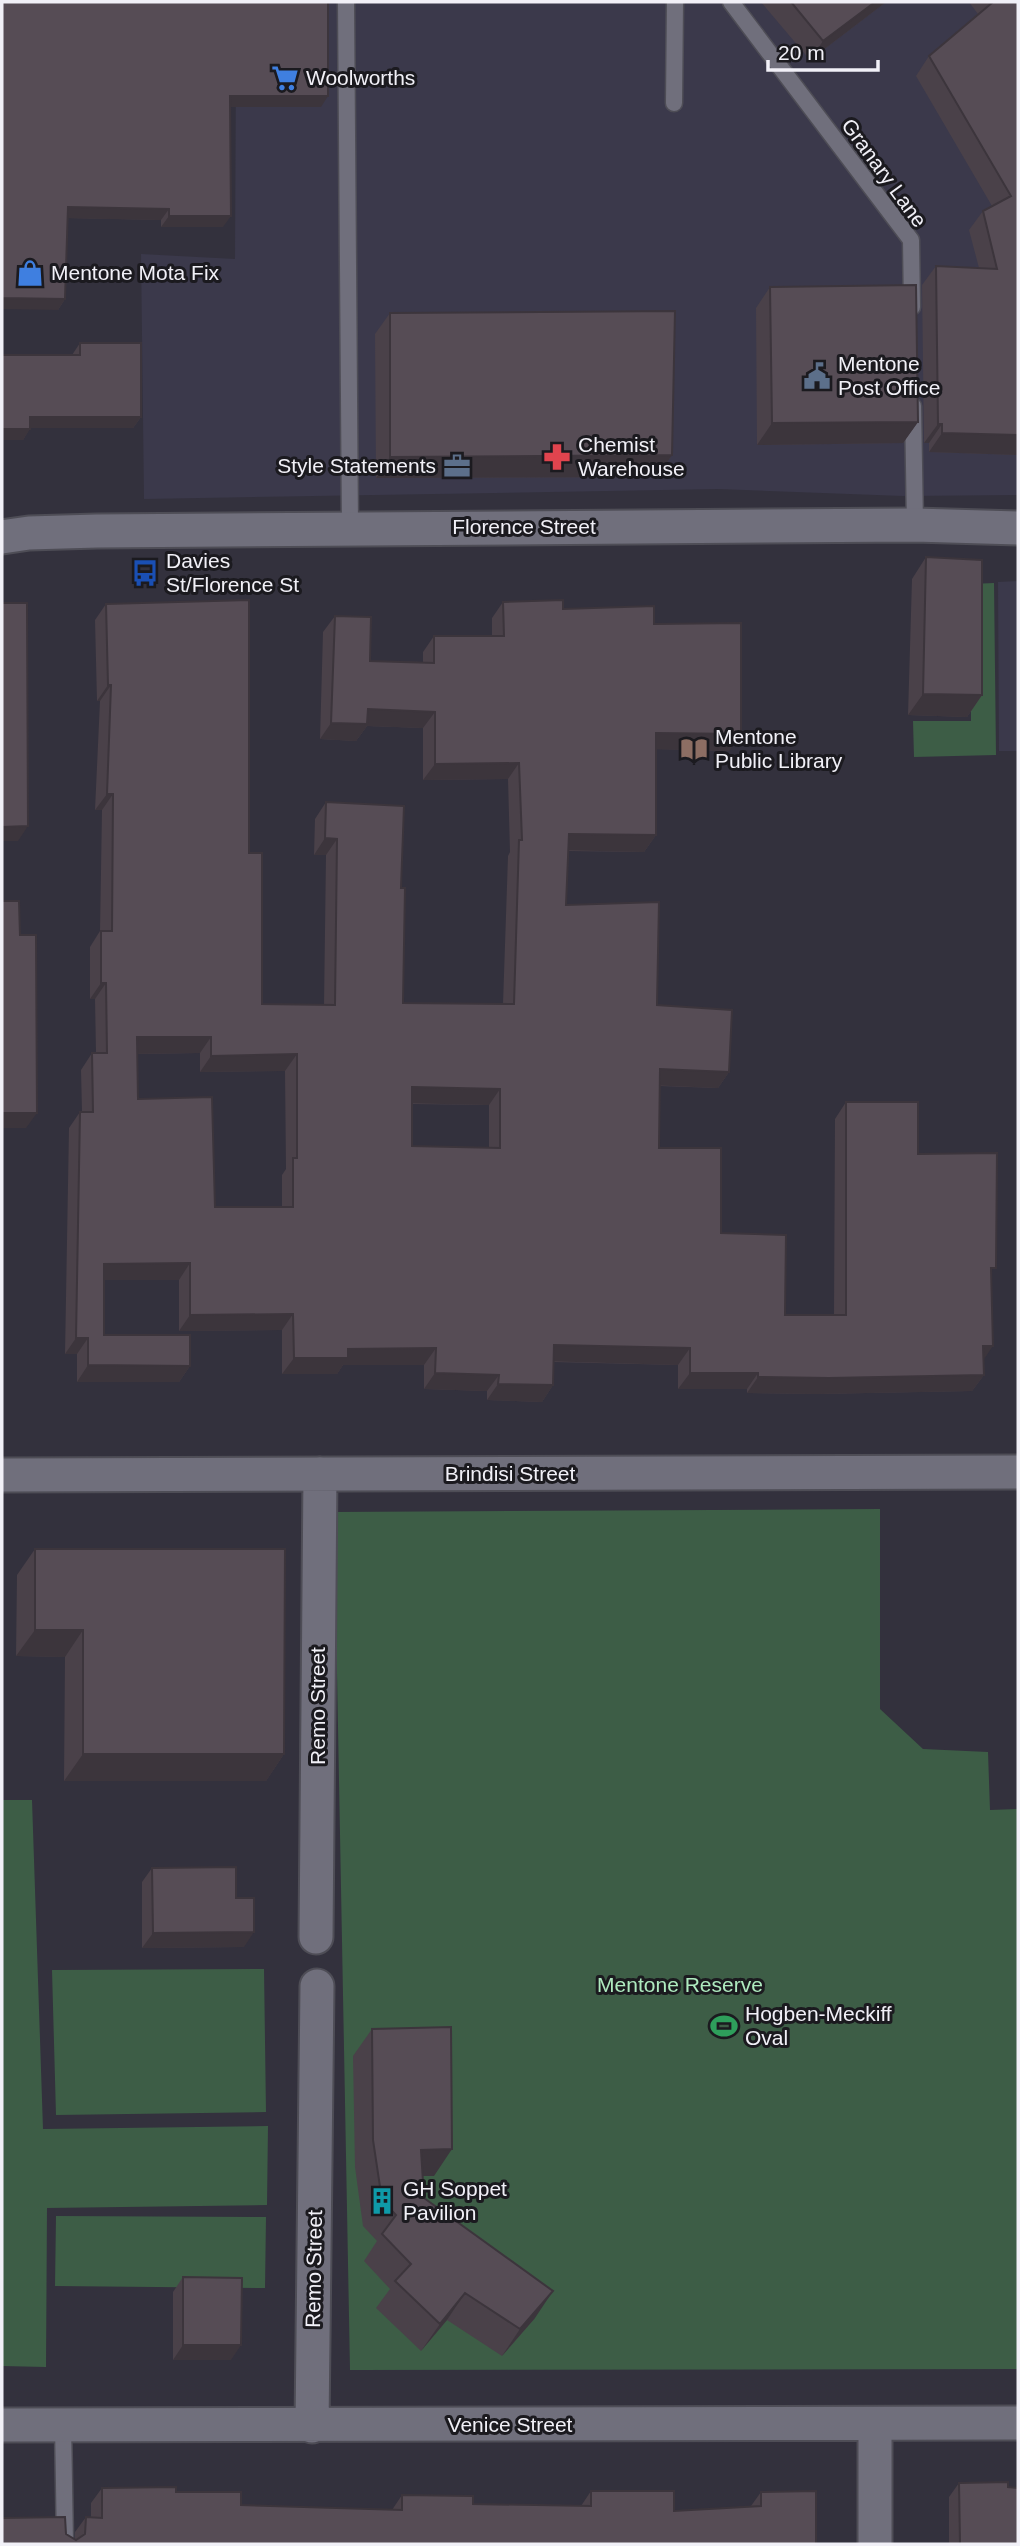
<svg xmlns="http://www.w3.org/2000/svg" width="1020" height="2546" font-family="Arial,sans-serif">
<rect width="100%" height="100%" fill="#33313d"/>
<!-- built -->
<path fill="#3b394b" d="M2 2H1018V495L903 496 719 489 144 499 141 254 235 259 236 57Z
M1018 581V751H999L998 582Z"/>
<!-- green -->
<path fill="#3d5d46" d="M994 583 996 755 914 757 913 721H971V584Z
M880 1509V1709L923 1749 988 1752 990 1810 1018 1809V2369L350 2370 334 1512Z
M2 1800H32L43 2129 268 2126 267 2205 47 2208 46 2367 2 2366Z
M264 1969 266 2112 56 2115 52 1970Z
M56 2216 266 2217 265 2288 55 2286Z"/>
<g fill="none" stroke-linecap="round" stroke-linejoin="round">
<defs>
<path id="lane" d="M346 2 350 528
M731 2 911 240 912 307
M674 103 675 2
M913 406 915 525
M63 2424 65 2544"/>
<path id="street" d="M2 537 29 533 97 531 915 525 1018 528
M2 1475 1018 1472
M316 1937 320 1474
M2 2425 1018 2423
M875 2425V2544
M312 2426 317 1986"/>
</defs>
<!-- lane casing -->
<use href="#lane" stroke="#4e4d56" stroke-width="19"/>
<!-- street casing -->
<use href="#street" stroke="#4e4d56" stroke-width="37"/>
<!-- lane -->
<use href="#lane" stroke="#706f7c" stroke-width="16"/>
<!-- street -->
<use href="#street" stroke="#706f7c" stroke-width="33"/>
</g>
<!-- wall -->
<path fill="#4a4149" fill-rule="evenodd" d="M2 2 321 107H230L223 227H161V220L68 218 65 299 58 310Z
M761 2H886L810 60Z
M969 2H1018V455L929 452V443H924L922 285 936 266 979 268 969 230 983 211 992 206 916 76 929 56 978 14Z
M770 287 918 422 903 443 757 445 756 308Z
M390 313 672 455 657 477 376 478 375 334Z
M80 343 141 417 133 428H30L23 440H2V355H72Z
M926 557 982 695 967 717 908 715 912 579Z
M503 602 563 609 654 624 729 751 656 749V835L644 852 568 851 566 905 657 1005 729 1072 718 1088 660 1086 659 1148 721 1233 785 1315H834L835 1119 846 1102 918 1154 992 1275 983 1360 984 1375 972 1391 817 1394 747 1393V1389H678V1365L554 1362 553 1385 542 1402 487 1400V1391L424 1389V1365H343L337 1374H282V1330L179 1331V1280H104V1335L190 1366 179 1382H77V1354H65L69 1128 80 1112H82L81 1070 92 1053H96L95 999H90V947L100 931 102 810H95L100 701H97L95 620 106 604 249 853 262 1004 324 1005 326 855H314L315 819 326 802 401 888 403 1003 503 1004 508 856 510 852 508 779 423 780V728L367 726 356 741 320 739 323 632 335 616 370 661 423 662V652L434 636H492V618ZM200 1053V1072L285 1071 286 1169 282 1175V1207H215L138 1099 137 1054ZM412 1104 489 1105V1148L412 1146Z
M35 1549 284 1754 266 1781H64L65 1657 16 1656 17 1575Z
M152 1868 236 1898 244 1947 142 1948V1882Z
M372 2029 434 2176H423L424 2198 535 2318 502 2356 447 2320 421 2351 376 2308 390 2289 364 2261 377 2241 363 2226 355 2167 353 2056Z
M183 2277 231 2360H173V2292Z
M959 2483 1008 2487 1018 2544H949V2497Z
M102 2488 176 2492 241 2505 392 2510 402 2495 473 2504 581 2506 591 2491 674 2511 751 2506 761 2492 816 2544H2L66 2534 75 2539V2532L86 2517H91V2503Z"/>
<!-- shaded-wall -->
<path fill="#3c353c" d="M875 2H886L810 60 823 41Z
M230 96H328L321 107H222Z
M68 207 169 209 161 220 60 218Z
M169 216H231L223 227H161Z
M2 298 65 299 58 310 2 309Z
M30 417H141L133 428H22Z
M918 422 903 443 757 445 772 423Z
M938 424H942L929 443H924Z
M2 429H30L23 440H2Z
M942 433 1018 435V455L929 452Z
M672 455 657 477 376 478 390 457Z
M108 685H111L100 701H97Z
M923 694 982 695 967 717 908 715Z
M368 709 435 712 423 728 367 726 356 741 320 739 331 723Z
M656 733 741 734 729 751 645 749Z
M519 763 508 779 423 780 435 764Z
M107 794H113L102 810H95Z
M28 826 18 841H2V827Z
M569 834 656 835 644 852 557 850Z
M325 838 337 839 326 855H314Z
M101 983H106L95 999H90Z
M137 1037H211L200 1053 126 1054Z
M297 1054 285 1071 200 1072 211 1056Z
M660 1069 729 1072 718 1088 648 1085Z
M412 1087 500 1089 489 1105 401 1103Z
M2 1113H37L26 1128H2Z
M190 1263 179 1280H93L104 1264Z
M293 1314 282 1330 179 1331 190 1315Z
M76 1338H88L77 1354H65Z
M554 1345 690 1348 678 1365 543 1361Z
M983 1346H993L982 1362Z
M436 1348 424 1365H343L337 1374H282L294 1358 348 1349Z
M88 1365 190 1366 179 1382H77Z
M435 1373 499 1375 487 1391 424 1389Z
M690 1373H758L747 1389H678Z
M984 1375 972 1391 817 1394 747 1393 758 1377Z
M498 1384 553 1385 542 1402 487 1400Z
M35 1630H83L65 1657 16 1656Z
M83 1754H284L266 1781H64Z
M254 1932 244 1947 142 1948 153 1933Z
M452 2149 434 2176H403L421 2150Z
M553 2291 535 2318 502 2356 520 2329Z
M465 2293 447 2320 421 2351 440 2324Z
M183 2345H241L231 2360H173Z"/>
<!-- building -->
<path fill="#564c55" stroke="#3c353c" stroke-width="2" fill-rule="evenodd" d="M2 2H328V96H230L231 216H169V209L68 207 65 299 2 298Z
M791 2H875L823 41Z
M993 2H1018V435L942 433V424H938L936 266 997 269 983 211 1011 196 929 56Z
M916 285 918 422 772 423 770 287Z
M675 311 672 455 390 457V313Z
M80 343H141V417H30V429H2V355H80Z
M926 557 982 560V695L923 694Z
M249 600V853H262V1004L335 1005 337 839 325 838 326 802 404 806 401 888H405L403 1003 514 1004 519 840H522L519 763 435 764V712L368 709 367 724 331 723 335 616 371 617 370 661 434 663V636H504L503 602 563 600V609L654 606V624L741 623V734L656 733V835L569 834 566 905 659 902 657 1005 732 1010 729 1072 660 1069 659 1148H721V1233L786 1235 785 1315H846V1102H918V1154L997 1153 996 1268H991L993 1346H983L984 1375 829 1378 758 1377V1373H690V1348L554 1345 553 1385 498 1384 499 1375 435 1373 436 1348 348 1349V1358H294L293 1314 190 1315V1263L104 1264V1335H190V1366L88 1365V1338H76L80 1112H93L92 1053H107L106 983H101V931H112L113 794H107L111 685H108L106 604ZM137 1037H211V1056L297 1054V1158H293V1207H215L212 1097 138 1099ZM412 1087 500 1089V1148L412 1146Z
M2 603H27L28 826 2 827Z
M2 901H19L20 935H36L37 1113H2Z
M35 1549H285L284 1754H83V1630H35Z
M236 1867V1898H254V1932L153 1933 152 1868Z
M451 2027 452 2149 421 2150 424 2198 553 2291 520 2329 465 2293 440 2324 395 2281 411 2264 382 2234 396 2215 382 2200 373 2140 372 2029Z
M183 2277 242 2278 241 2345H183Z
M1008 2482V2487L1018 2488V2544H960L959 2483Z
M176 2487V2492H241V2505L402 2510V2495L473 2496V2504L591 2506V2491H674V2511L761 2506V2492L816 2491V2544H2V2518L65 2517 66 2534 76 2540 85 2534 86 2517 102 2518V2488Z"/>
<!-- icons -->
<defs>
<symbol id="supermarket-bare" viewBox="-9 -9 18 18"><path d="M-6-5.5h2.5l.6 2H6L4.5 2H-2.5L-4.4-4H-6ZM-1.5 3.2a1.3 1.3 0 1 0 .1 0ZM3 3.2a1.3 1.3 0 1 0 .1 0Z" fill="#3f7fe0" stroke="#1b1a1f" stroke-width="2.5" paint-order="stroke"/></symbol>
<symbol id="shop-bare" viewBox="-9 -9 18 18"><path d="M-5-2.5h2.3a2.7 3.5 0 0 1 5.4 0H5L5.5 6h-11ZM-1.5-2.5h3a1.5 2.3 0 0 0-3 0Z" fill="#3f7fe0" stroke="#1b1a1f" stroke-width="2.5" paint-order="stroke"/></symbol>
<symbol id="civic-bare" viewBox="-9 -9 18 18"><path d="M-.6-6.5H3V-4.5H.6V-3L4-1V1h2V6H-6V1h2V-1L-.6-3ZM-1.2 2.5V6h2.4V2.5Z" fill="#5c6f8a" stroke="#1b1a1f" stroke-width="2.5" paint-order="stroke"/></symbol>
<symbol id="pharmacy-bare" viewBox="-9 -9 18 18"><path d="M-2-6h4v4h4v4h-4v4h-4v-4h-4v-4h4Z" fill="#e0444e" stroke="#1b1a1f" stroke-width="2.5" paint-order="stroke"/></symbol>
<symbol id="office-bare" viewBox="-9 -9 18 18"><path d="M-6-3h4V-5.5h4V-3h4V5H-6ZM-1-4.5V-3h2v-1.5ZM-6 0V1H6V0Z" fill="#5c6f8a" stroke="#1b1a1f" stroke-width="2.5" paint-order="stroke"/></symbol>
<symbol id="bus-bare" viewBox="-9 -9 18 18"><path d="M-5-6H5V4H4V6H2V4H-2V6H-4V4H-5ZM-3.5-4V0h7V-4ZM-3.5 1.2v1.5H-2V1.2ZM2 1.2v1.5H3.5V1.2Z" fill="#1a4fb4" stroke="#1b1a1f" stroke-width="2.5" paint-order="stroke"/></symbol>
<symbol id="library-bare" viewBox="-9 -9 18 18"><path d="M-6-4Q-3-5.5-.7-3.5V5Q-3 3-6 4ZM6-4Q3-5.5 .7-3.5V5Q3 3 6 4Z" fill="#8d6e63" stroke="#1b1a1f" stroke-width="2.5" paint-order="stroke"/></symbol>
<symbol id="stadium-bare" viewBox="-9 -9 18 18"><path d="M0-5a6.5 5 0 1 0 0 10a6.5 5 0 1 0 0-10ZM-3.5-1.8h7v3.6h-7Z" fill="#2e9e5b" stroke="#1b1a1f" stroke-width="2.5" paint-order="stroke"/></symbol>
<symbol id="building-bare" viewBox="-9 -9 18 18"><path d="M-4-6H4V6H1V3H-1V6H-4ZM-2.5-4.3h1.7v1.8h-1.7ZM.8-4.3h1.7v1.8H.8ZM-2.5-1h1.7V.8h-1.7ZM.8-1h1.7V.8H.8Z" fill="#0f9aa8" stroke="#1b1a1f" stroke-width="2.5" paint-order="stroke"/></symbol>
</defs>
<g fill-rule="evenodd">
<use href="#supermarket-bare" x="266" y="59" width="38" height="38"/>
<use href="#shop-bare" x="11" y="254" width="38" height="38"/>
<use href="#civic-bare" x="798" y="357" width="38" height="38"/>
<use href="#pharmacy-bare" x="538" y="438" width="38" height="38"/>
<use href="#office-bare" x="438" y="447" width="38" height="38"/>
<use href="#bus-bare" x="126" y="554" width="38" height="38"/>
<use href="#library-bare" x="675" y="730" width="38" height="38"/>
<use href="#stadium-bare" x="705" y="2007" width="38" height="38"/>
<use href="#building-bare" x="363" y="2182" width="38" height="38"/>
</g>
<g text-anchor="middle" stroke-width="6" stroke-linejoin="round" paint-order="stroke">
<!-- poi labels -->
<g font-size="21" fill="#f1f0f7" stroke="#1b1a1f" text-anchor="start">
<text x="306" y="85">Woolworths</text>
<text x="51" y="280">Mentone Mota Fix</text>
<text x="838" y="371">Mentone<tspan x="838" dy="24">Post Office</tspan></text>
<text x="578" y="452">Chemist<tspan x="578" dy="24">Warehouse</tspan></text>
<text x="436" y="473" text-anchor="end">Style Statements</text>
<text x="166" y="568">Davies<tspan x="166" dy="24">St/Florence St</tspan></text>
<text x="715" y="744">Mentone<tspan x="715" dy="24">Public Library</tspan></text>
<text x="745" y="2021">Hogben-Meckiff<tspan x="745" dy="24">Oval</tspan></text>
<text x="403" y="2196">GH Soppet<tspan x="403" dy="24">Pavilion</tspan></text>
</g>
<!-- street labels -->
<g font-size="21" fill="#f1f0f7" stroke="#1b1a1f">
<text transform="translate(884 173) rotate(54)" y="7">Granary Lane</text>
<text x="524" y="534">Florence Street</text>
<text x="510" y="1481">Brindisi Street</text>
<text transform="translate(318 1706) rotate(-90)" y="7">Remo Street</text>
<text transform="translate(314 2269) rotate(-89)" y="7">Remo Street</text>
<text x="510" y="2432">Venice Street</text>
</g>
<!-- park labels -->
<g font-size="21" fill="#aeeabf" stroke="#1b1a1f">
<text x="680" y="1992">Mentone Reserve</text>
</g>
</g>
<!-- border -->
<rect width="1020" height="2546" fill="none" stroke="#f1f0f7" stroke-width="7"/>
<!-- scale -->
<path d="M768 60v10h110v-10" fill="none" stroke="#f1f0f7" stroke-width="3.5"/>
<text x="778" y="60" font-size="21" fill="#f1f0f7" stroke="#1b1a1f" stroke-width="5" paint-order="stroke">20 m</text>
</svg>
